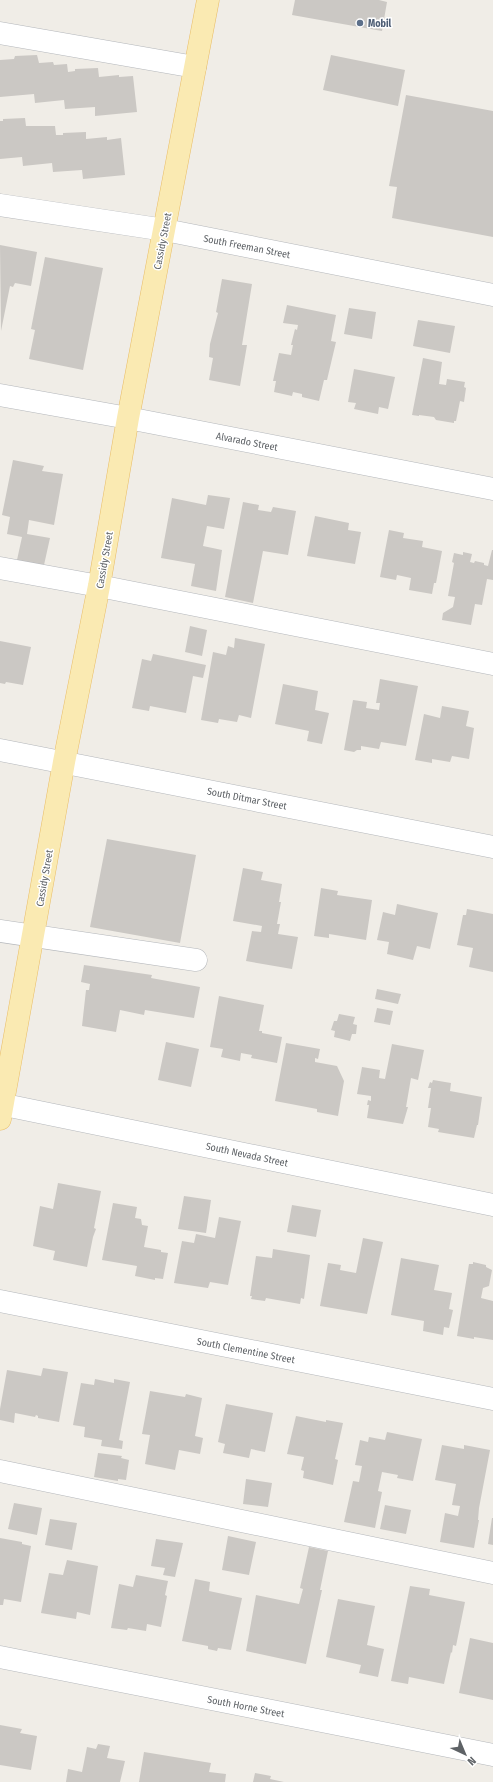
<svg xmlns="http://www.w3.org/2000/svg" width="493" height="1782" font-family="'Fira Sans Condensed',sans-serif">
<rect width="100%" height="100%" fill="#f0ede7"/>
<!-- building -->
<path fill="#cbc8c4" d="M295 0H379L387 2 382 31 292 15Z
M37 55 39 63 53 62 54 65 67 64 68 72 75 71V69L98 68 99 77 119 75V77L133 76 137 112 95 116V107L65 109 64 100 35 103 34 94 0 97V60L14 59 15 56Z
M331 55 405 70 398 106 323 90Z
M406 95 493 111V237L392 218 397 187 389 186Z
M25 118 26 126H55L56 135H63V133L86 132V139L107 137V140L121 138 125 175 83 179 82 170 53 172 52 163 23 166 22 157 0 159V121H3V119Z
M0 245 37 252 31 286 15 283 13 287 10 286 1 331Z
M45 257 103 268 83 370 29 359 35 330 31 329Z
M222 279 252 284 242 345H247L240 386 209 380 213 358 209 357 210 344 218 313 216 312Z
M287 305 336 315 331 341 336 342 327 380H324L319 401 302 397V394L293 392 292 396 274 392 276 381H273L279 353 291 355 293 345H291L295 329 297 330 298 325 283 323Z
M349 308 376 312 372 339 344 334Z
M418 320 455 326 450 353 413 346Z
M423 358 442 362 439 384 446 385 447 379 465 382 464 387 466 388 464 402 460 401 456 421H454V423L436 420 434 417 419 415V416L412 415Z
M354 369 395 377 388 409 379 407 378 414 354 409 356 403 348 402Z
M13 460 44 466 42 471 63 474 54 525 29 520 27 534 50 538 44 565 17 560 22 537 7 534 10 517 2 515Z
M208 495 230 498 224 529 207 526 203 546 222 550 216 591 191 586 195 564 161 558 172 498 206 505Z
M243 502 259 505 258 510 271 512 273 507 296 511 288 555 263 551 253 603 225 597Z
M315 516 349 523 348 530 361 532 355 564 307 556Z
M389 530 404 533 403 538 423 541 422 547 442 551 436 583H434L432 594 409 590 411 578 397 575 396 580 380 577Z
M492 550H493V580L487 579 482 605 475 604 471 625 442 620 443 613 453 607 455 597 448 596 454 563 452 562 454 553 463 555V552L472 554 470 562 474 563 475 561 484 563V565L488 566Z
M190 626 207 630 202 656 185 652Z
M235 638 265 644 251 718 239 715 237 722 219 719 218 723 201 720 213 652 226 655 228 646 234 648Z
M0 641 31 647 23 685 6 682 5 684 0 683Z
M153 654 206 665 203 678 193 676 186 713 150 706 149 711 132 708 142 659 151 661Z
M380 679 418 686 406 746 381 742 379 749 361 746V750H357L354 752 344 750 353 700 367 702 366 708 379 710 380 703H376Z
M283 684 318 691 315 710 329 713 322 744 307 741 309 731 275 724Z
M442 706 469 711 466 726 474 728 469 759 452 756 450 762 432 759V763L415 760 424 714 440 718Z
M107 839 196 855 180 943 90 927Z
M243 868 263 872 261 880 282 884 279 902H281L277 924H280L278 934 298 937 292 969 246 961 252 931 261 932 262 926 233 921Z
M321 888 338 891 337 895 372 900 366 940 329 934V938L314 936Z
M397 904 438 913 430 949 417 946 413 960 387 954 389 942 377 940 383 912 395 915Z
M467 909 493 914V972L469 967 473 948 457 945 463 915H466Z
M84 965 152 975 151 978 200 987 194 1018 145 1010 144 1015 120 1010 116 1032 82 1026 86 990H89L90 984 81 982Z
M377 989 401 994 398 1004 375 999Z
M219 996 264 1005 259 1031H262V1033L282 1037 277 1063 251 1058 252 1055 241 1053 240 1061 221 1057 223 1049 210 1047Z
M377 1008 393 1011 390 1025 374 1022Z
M339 1014 355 1017 353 1024 357 1025 356 1034H352L350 1041 334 1037 335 1031 331 1030 334 1021H337Z
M166 1042 199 1049 191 1087 158 1080Z
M286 1043 320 1049 318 1059 315 1058V1062L337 1066 344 1081 338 1116 317 1112V1109L275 1101Z
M392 1044 424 1050 418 1080 411 1078 406 1107H408L403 1124 367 1118 369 1105H367L368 1100 371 1101V1096L357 1094 362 1067 380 1070 379 1078 385 1079Z
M433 1080 451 1083 450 1091 482 1097 478 1125H477L474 1138 438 1132 439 1129 428 1127 431 1108H428L431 1088H428L430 1082 432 1083Z
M58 1183 101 1191 94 1228 96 1229 93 1237 87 1267 53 1260 55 1251 33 1246 40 1206 53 1209Z
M184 1196 211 1200 206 1233 178 1229Z
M113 1203 137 1207 135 1218 141 1219 142 1225 148 1226 144 1247 161 1250V1252L168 1253 163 1279 155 1278V1280L135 1276 137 1266 102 1260Z
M292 1205 321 1210 316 1237 287 1232Z
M219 1217 241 1221 228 1285 210 1282 208 1288 174 1283 182 1241 194 1243 196 1234 215 1238Z
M363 1238 383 1242 367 1314 320 1306 328 1263 341 1265 340 1270 356 1273Z
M273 1249 310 1255 304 1299 301 1298 300 1304 266 1298 265 1301 251 1299 252 1296H250L256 1256 272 1258Z
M401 1258 439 1265 434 1290 452 1293 449 1309 453 1310 449 1328 444 1327 443 1335 423 1331 424 1321 391 1315Z
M473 1262 486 1265V1267L492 1270 489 1286 483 1288 481 1298 493 1301V1340L474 1337V1339L457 1336 469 1264H473Z
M43 1368 68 1372 59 1422 38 1418V1416L36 1415 35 1417 15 1413 14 1423 0 1420V1409L7 1370 41 1376Z
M95 1379 114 1383V1379L130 1382 119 1440 123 1441 122 1449 101 1446 102 1440 84 1437 85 1427 73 1425 81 1383 94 1385Z
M150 1391 185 1397 186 1394 202 1398 195 1436 203 1438 200 1454 179 1450 175 1470 145 1464 150 1435 142 1434Z
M226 1404 273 1413 265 1452 251 1449 249 1458 223 1453 225 1444 218 1442Z
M296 1416 326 1422V1420L343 1423 335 1459 338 1460 333 1485 303 1478 304 1471 301 1470 304 1457 287 1454Z
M387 1432 422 1439 413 1481 397 1478 398 1475 382 1472 378 1491 382 1492 375 1528 344 1522 353 1481 359 1482 362 1466 355 1465 360 1440 368 1442 369 1437 385 1440Z
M442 1445 464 1449V1445L490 1450 479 1508 478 1520H479L474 1548 440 1542 445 1513 458 1516 460 1506 452 1505 456 1484 435 1480Z
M98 1453 122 1456 121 1458 129 1460 126 1480 118 1479V1481L94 1477Z
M246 1479 272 1483 268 1507 243 1504Z
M14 1503 42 1508 37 1535 8 1529Z
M385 1505 411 1510 406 1534 380 1529Z
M492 1518H493V1545L488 1544Z
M50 1519 77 1523 72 1550 45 1545Z
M228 1536 256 1542 249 1575 222 1570Z
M0 1538 22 1542V1544L31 1546 21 1602 4 1599 3 1605H0Z
M156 1539 183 1543 175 1577 163 1575 165 1568 151 1566Z
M309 1547 328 1551 320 1590H322L306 1664 246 1651 256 1595 299 1604 303 1589 300 1588Z
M67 1560 98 1566 90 1615 77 1612 76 1619 41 1613 49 1573 63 1575Z
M136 1575 168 1581 165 1595 167 1596 161 1627 147 1624 146 1631 128 1628 127 1630 111 1628 119 1584 133 1587Z
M195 1579 210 1582 209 1591 242 1598 231 1650 218 1648 217 1651 208 1649V1646L182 1641Z
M410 1586 430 1589 429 1595 465 1602 456 1646 453 1645 452 1653 451 1652 444 1684 409 1677 408 1684 391 1681Z
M338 1599 375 1606 367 1645 384 1649 378 1677 359 1673 361 1665 326 1657Z
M470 1638 493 1643V1700L459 1693Z
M0 1725 22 1729 20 1733 37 1736 31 1770 0 1765Z
M98 1744 110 1746 107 1758 125 1761 120 1782H66L68 1769 82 1772 87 1747 96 1749Z
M144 1752 211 1763 209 1772 226 1774 225 1782H139Z
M255 1773 271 1776 270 1779 284 1782H253Z"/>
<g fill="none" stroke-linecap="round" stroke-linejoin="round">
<defs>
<path id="minor" d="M0 33 195 67
M0 205 165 230 493 295
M0 395 128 418 493 489
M0 568 99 586 493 664
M0 750 493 847
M0 931 196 960
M0 1104 493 1205
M0 1301 493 1399
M0 1471 493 1573
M0 1657 493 1755"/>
<path id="major" d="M0 1119 64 762 99 586 128 418 208 0"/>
</defs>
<!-- minor casing -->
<use href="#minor" stroke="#b4b7bb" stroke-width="23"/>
<!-- major casing -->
<use href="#major" stroke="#e9bd67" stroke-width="23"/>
<!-- minor -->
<use href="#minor" stroke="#fff" stroke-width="22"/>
<!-- major -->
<use href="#major" stroke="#faeab2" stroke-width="22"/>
</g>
<!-- markers -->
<circle fill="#5c6f8a" stroke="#fff" stroke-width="1.5" cx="360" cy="23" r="4"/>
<g text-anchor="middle" stroke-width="3" stroke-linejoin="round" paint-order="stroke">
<!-- service labels -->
<g font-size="10" font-weight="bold" fill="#4e5e75" stroke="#fff" text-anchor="start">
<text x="368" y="27">Mobil</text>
</g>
<!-- street labels -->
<g font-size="10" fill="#5e6266" stroke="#fff">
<text transform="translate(162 241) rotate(-79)" y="4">Cassidy Street</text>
<text transform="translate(247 246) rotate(11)" y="4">South Freeman Street</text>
<text transform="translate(247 441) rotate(11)" y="4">Alvarado Street</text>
<text transform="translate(104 560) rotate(-80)" y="4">Cassidy Street</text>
<text transform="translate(247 798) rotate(11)" y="4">South Ditmar Street</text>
<text transform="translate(44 878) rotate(-80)" y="4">Cassidy Street</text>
<text transform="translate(247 1154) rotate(12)" y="4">South Nevada Street</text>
<text transform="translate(246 1350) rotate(11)" y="4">South Clementine Street</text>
<text transform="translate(246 1706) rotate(11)" y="4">South Horne Street</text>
</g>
</g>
<!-- north arrow -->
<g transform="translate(465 1754) rotate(136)" stroke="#ffffff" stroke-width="3" paint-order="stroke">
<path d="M0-3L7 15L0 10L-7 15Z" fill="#5e6266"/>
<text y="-6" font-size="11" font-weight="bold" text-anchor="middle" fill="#5e6266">N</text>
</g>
</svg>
